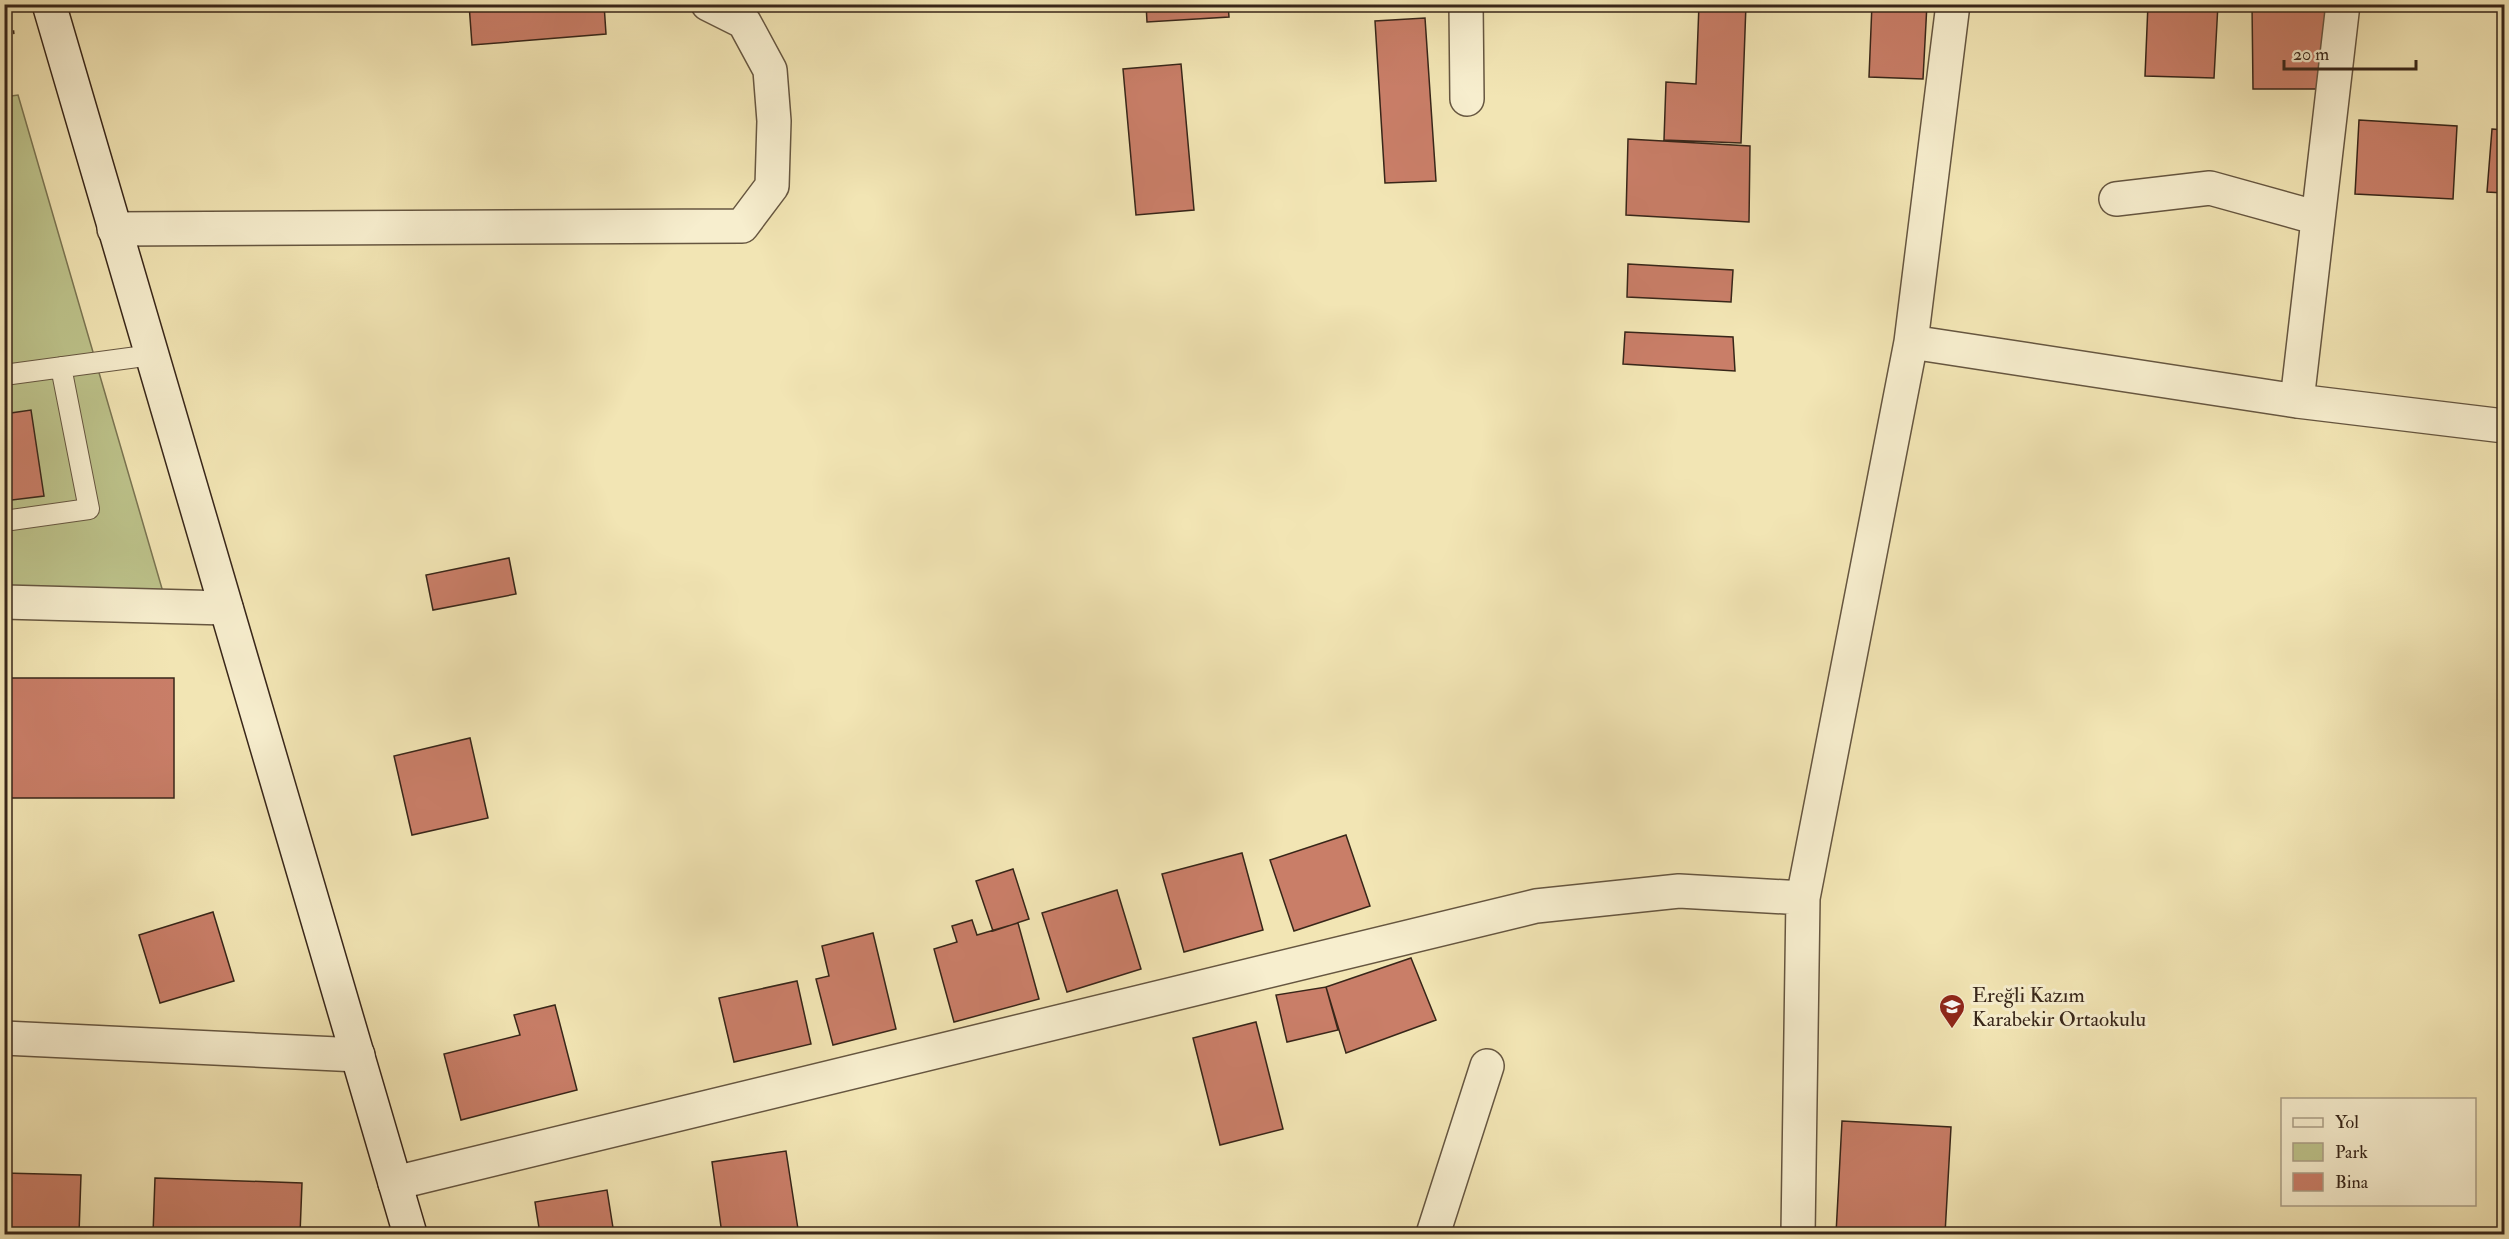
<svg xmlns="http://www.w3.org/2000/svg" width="2509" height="1239" font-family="'IM FELL Double Pica',serif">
<rect width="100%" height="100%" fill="#f2e5b4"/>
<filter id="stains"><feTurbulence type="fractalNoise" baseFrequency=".00333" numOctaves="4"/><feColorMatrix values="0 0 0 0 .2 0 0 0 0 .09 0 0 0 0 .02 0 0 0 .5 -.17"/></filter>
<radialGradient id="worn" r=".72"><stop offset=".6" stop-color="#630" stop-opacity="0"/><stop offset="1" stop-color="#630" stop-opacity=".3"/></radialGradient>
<!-- green -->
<path fill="#bdc38b" stroke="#7a7452" stroke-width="1.5" d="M18 95 163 592 5 588 4 97Z"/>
<!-- building -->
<path fill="#c97e68" stroke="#382619" stroke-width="1.5" d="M469 4H604L606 34 472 45Z
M1146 4H1228L1229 17 1147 22Z
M1699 4H1746L1741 143 1664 140 1666 82 1696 84Z
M1872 4H1927L1923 79 1869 77Z
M2148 4H2218L2214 78 2145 76Z
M2252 4H2325L2326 89H2253Z
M1425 18 1436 181 1385 183 1375 21Z
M1181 64 1194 210 1136 215 1123 69Z
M2359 120 2457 126 2453 199 2355 194Z
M2492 129 2504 130V193L2487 192Z
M1628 139 1750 146 1749 222 1626 215Z
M1628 264 1733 270 1731 302 1627 297Z
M1625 332 1733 337 1735 371 1623 364Z
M31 410 44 496 4 501V414Z
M509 558 516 594 433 610 426 575Z
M4 678H174V798H4Z
M470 738 488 818 412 835 394 756Z
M1346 835 1370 906 1294 931 1270 860Z
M1242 853 1263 930 1184 952 1162 874Z
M1013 869 1029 919 993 931 976 881Z
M1117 890 1141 969 1067 992 1042 913Z
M213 912 234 981 160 1003 139 935Z
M972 920 977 935 1018 923 1039 999 954 1022 934 949 957 942 952 926Z
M873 933 896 1029 833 1045 816 979 829 976 822 946Z
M1411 958 1436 1020 1346 1053 1326 987Z
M797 981 811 1044 734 1062 719 998Z
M1326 987 1338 1030 1287 1042 1276 995Z
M555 1005 577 1090 461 1120 444 1054 520 1035 514 1015Z
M1256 1022 1283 1129 1220 1145 1193 1038Z
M1842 1121 1951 1127 1945 1234H1836Z
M786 1151 798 1229 758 1234H722L712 1162Z
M4 1173 81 1175 79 1234H4Z
M155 1178 302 1183 300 1234H153Z
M607 1190 614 1234H540L535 1202Z"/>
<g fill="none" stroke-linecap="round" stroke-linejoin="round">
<defs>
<path id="lane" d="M4 375 152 355
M4 521 89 509 61 367"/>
<path id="street" d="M1466 4 1467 99
M2116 199 2210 188 2318 218
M114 229 742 226 772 186 774 121 770 70 744 22 708 4
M1911 342 1953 4
M2297 401 2343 4
M4 602 226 608
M4 1038 358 1055
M395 1183 1536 906 1679 891 1803 898
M1433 1234 1487 1066
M1798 1234 1803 898 1911 342 2297 401 2504 426"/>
<path id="secondary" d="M49 4 410 1234"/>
</defs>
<!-- lane casing -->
<use href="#lane" stroke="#665640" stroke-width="22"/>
<!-- street casing -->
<use href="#street" stroke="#665640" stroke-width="36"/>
<!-- secondary casing -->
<use href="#secondary" stroke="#382619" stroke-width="36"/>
<!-- path -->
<path stroke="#382619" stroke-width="4" stroke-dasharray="1.5 3" stroke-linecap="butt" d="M4 33 16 32"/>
<!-- lane -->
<use href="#lane" stroke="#f7eece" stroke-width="20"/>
<!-- street -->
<use href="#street" stroke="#f7eece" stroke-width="33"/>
<!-- secondary -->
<use href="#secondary" stroke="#f7eece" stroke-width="33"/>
</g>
<!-- icons -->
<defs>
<symbol id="school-pin" viewBox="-11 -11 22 30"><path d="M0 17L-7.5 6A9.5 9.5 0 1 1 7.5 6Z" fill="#8f2418" stroke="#f7eece"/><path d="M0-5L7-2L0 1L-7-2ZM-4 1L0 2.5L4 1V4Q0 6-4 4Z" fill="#fff"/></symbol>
</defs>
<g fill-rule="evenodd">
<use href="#school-pin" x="1937" y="992" width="30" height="40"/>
</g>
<g text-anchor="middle" stroke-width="6" stroke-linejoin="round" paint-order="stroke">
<!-- poi labels -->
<g font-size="21" fill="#382619" stroke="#f7eece" text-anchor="start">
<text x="1972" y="1002">Ereğli Kazım<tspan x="1972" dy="24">Karabekir Ortaokulu</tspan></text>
</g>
</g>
<!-- margin -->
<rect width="2509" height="1239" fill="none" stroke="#f2e5b4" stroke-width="24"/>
<rect x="6" y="6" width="2497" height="1227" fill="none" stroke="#382619" stroke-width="3"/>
<rect x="12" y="12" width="2485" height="1215" fill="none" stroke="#382619" stroke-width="1.5"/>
<!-- legend -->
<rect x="2281" y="1098" width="195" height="108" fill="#f7eece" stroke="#ab9e86" stroke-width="1.5"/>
<rect x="2293" y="1118" width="30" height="9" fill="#f7eece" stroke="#ab9e86" stroke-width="1.5"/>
<text x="2335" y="1128" font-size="18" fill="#382619">Yol</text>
<rect x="2293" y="1143" width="30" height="18" fill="#bdc38b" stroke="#ab9e86" stroke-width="1.5"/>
<text x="2335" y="1158" font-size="18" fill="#382619">Park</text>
<rect x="2293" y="1173" width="30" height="18" fill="#c97e68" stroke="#ab9e86" stroke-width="1.5"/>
<text x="2335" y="1188" font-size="18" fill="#382619">Bina</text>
<!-- scale -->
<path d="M2284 60v9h132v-9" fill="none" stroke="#382619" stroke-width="3"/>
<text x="2293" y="60" font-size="18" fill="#382619" stroke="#f7eece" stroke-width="4.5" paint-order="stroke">20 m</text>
<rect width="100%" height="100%" filter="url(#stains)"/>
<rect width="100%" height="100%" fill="url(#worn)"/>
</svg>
